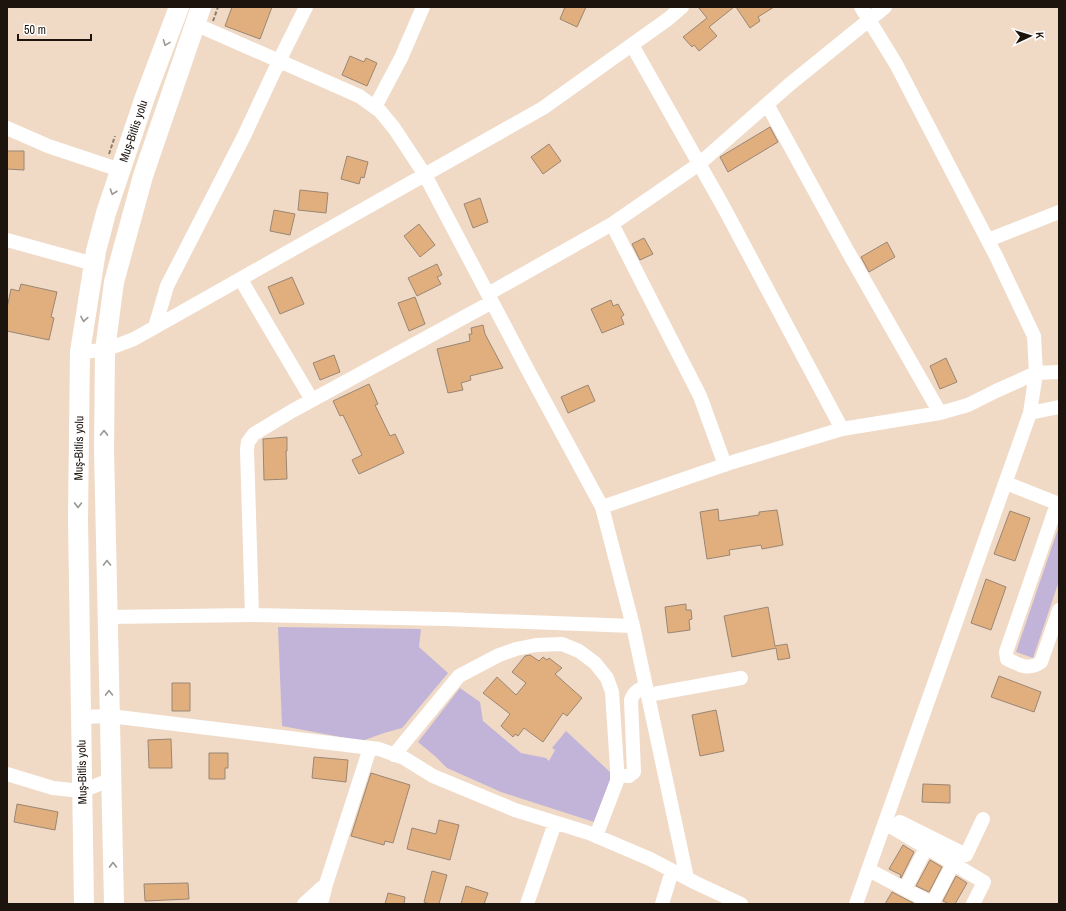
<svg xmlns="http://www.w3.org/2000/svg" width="1066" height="911" font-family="'Archivo Narrow',sans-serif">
<rect width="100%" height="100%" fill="#f0dac6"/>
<!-- green -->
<path fill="#c1b4d8" d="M1059 526V581L1033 658 1016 652Z
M278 627 421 629 419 647 448 673 402 728 384 733 362 741 282 726Z
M460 688 480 702 483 721 521 753 546 758 549 761 555 750 552 748 566 731 610 772 611 779 594 822 501 792 447 768 436 757 418 742Z"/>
<!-- building -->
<path fill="#e1af7e" stroke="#9a8674" d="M232 7H272L260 39 225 26Z
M565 7H586L577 27 560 19Z
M698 7H734L709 27 717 36 699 51 694 45 692 47 683 37 707 18Z
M736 7H774L758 17 760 21 750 28Z
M350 56 364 62 366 58 377 63 367 86 342 75Z
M770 127 778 142 728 172 720 157Z
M549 144 561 161 543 174 531 157Z
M7 151H24V170L7 169Z
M347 156 368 162 364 178 361 177 359 184 341 179Z
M300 190 328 193 326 213 298 210Z
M480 198 488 222 473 228 464 204Z
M274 210 295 214 290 235 270 231Z
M419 224 435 245 420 257 404 236Z
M644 238 653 254 640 260 632 244Z
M887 242 895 257 869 272 861 257Z
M437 264 442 275 437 277 441 284 417 296 408 278Z
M292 277 304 304 280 314 268 287Z
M21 284 57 292 51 317 54 318 49 340 7 331V308L11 289 19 291Z
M415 297 425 324 409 331 398 303Z
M611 300 613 306 618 304 624 315 621 317 624 324 602 333 591 309Z
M483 325 485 334 503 368 470 376 471 380 461 383 463 390 448 393 437 349 470 341 469 334H472L471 328Z
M334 355 340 372 320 380 313 363Z
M946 358 957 382 940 389 930 366Z
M369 384 378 404 375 405 390 436 395 434 404 453 359 474 352 460 362 455 343 415 340 416 333 401Z
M588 385 595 401 568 413 561 397Z
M287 437V451H286L287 479 264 480 263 439Z
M718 509 719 521 759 515V512L777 510 783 545 762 549 761 545 729 550 730 555 707 559 700 512Z
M1010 511 1030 518 1015 561 994 554Z
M986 579 1006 587 991 630 971 623Z
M686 604V610H691L692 619 689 620 690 630 668 633 665 607Z
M768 607 775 646 787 644 790 658 778 660 776 648 732 657 724 616Z
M530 655 539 661 543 657 547 660 549 658 562 668 555 674 582 698 567 716 563 713 543 742 524 728 518 736 515 734 513 737 501 726 510 714 483 693 497 677 516 695 526 683 512 672 525 656Z
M999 676 1041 692 1034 712 991 697Z
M172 683H190V711H172Z
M716 710 724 751 700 756 692 715Z
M171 739 172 768H149L148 740Z
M209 753H228V768H225V779H209Z
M314 757 348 760 346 782 312 778Z
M371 773 410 785 393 843 385 841 384 845 351 836Z
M923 784 950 785V803L922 802Z
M17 804 58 812 55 830 14 822Z
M439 820 459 825 450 860 407 849 412 828 436 834Z
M903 845 914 852 901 878 900 877 901 875 889 869Z
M930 860 942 867 929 892 916 886Z
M432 871 447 875 439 904H430L424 902Z
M956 876 967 883 955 904H949L943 901Z
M188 883 189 899 145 901 144 884Z
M466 886 488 893 484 904H461Z
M892 892 915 904H885Z
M388 893 405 897 404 904H385Z"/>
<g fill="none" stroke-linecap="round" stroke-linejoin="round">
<!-- path -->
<path stroke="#8c7d6f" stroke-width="2" stroke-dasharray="4 2" stroke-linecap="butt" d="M213 21 218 7
M109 154 115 136"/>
<!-- minor -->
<path stroke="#fff" stroke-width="14" d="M195 24 359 96 380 111 394 128 425 175 530 374 602 507 733 462 842 429 940 413 968 405 996 391 1036 373 1059 372
M632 45 723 206 842 429
M767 104 847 250 940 413
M375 107 401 58 423 7
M7 128 48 146 120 170
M612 224 700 396 725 465
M7 240 94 264
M988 240 1059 212
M241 280 312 400
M488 294 612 224 699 164 790 84 885 7
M155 327 167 286 244 136 279 61 306 7
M80 352 105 350 134 339 543 108 668 19 682 7
M1030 413 1059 407
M1006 483 1059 504
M1057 504 1006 652 1007 659C1019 665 1029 671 1041 662L1059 610
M602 507 633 626 687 878
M252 615 247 449 248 442 254 434 292 411 492 302
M108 617 252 615 445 619 633 626
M648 695 741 678
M81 717 110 716 379 749 404 758 433 776 515 810 589 833 650 859 696 883 741 904
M394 755 459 676 499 655 516 649 536 645 562 644 579 651 595 663 607 678 612 692 617 768V781L596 836
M7 774 53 788 82 791 112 779
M617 775 629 776 634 772 631 700C634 692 638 689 646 687
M900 822 966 855 983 819
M885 823 984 882 973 904
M869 870 933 904
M905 889 926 848
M304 904 326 884
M321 904 326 884 370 748
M527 904 555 823
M662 904 672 871
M856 904 1030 413 1036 373 1034 336 996 256 896 64 861 7
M932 904 953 864"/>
<!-- highway -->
<g stroke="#fff" stroke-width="20">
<path id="s1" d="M84 904 78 519 80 352 96 251 106 213 145 97 179 7"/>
<path d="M114 904 104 449 105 350 114 282 143 176 201 7"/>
</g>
</g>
<!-- one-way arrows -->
<defs><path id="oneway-chevron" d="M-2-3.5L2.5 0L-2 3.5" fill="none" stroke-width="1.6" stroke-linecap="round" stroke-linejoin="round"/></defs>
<g stroke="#999592">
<use href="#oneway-chevron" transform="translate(166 43) rotate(111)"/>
<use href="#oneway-chevron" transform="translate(113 192) rotate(109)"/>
<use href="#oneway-chevron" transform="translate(84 319) rotate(100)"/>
<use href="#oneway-chevron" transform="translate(104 433) rotate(-89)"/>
<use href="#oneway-chevron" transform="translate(78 505) rotate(91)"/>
<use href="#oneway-chevron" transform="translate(107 563) rotate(-91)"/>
<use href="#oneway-chevron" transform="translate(109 693) rotate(-91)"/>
<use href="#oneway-chevron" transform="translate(113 865) rotate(-91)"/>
</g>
<g text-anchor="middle" stroke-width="4" stroke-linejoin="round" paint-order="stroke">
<!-- street labels -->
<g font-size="12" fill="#1c140d" stroke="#fff">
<text dy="4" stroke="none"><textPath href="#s1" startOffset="780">Muş-Bitlis yolu</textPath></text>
<text dy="4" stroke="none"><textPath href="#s1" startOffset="456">Muş-Bitlis yolu</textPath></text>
<text transform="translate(82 772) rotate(-91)" y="4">Muş-Bitlis yolu</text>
</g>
</g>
<!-- border -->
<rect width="1066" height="911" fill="none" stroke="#1c140d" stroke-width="16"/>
<!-- north arrow -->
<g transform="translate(1030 36) rotate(86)" stroke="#ffffff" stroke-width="3" paint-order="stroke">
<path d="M0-3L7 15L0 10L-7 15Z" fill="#1c140d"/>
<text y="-6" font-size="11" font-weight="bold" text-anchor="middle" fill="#1c140d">K</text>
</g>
<!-- scale -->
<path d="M18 34v6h73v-6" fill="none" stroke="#1c140d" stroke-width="2"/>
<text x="24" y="34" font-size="12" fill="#1c140d" stroke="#ffffff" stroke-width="3" paint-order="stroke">50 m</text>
</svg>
